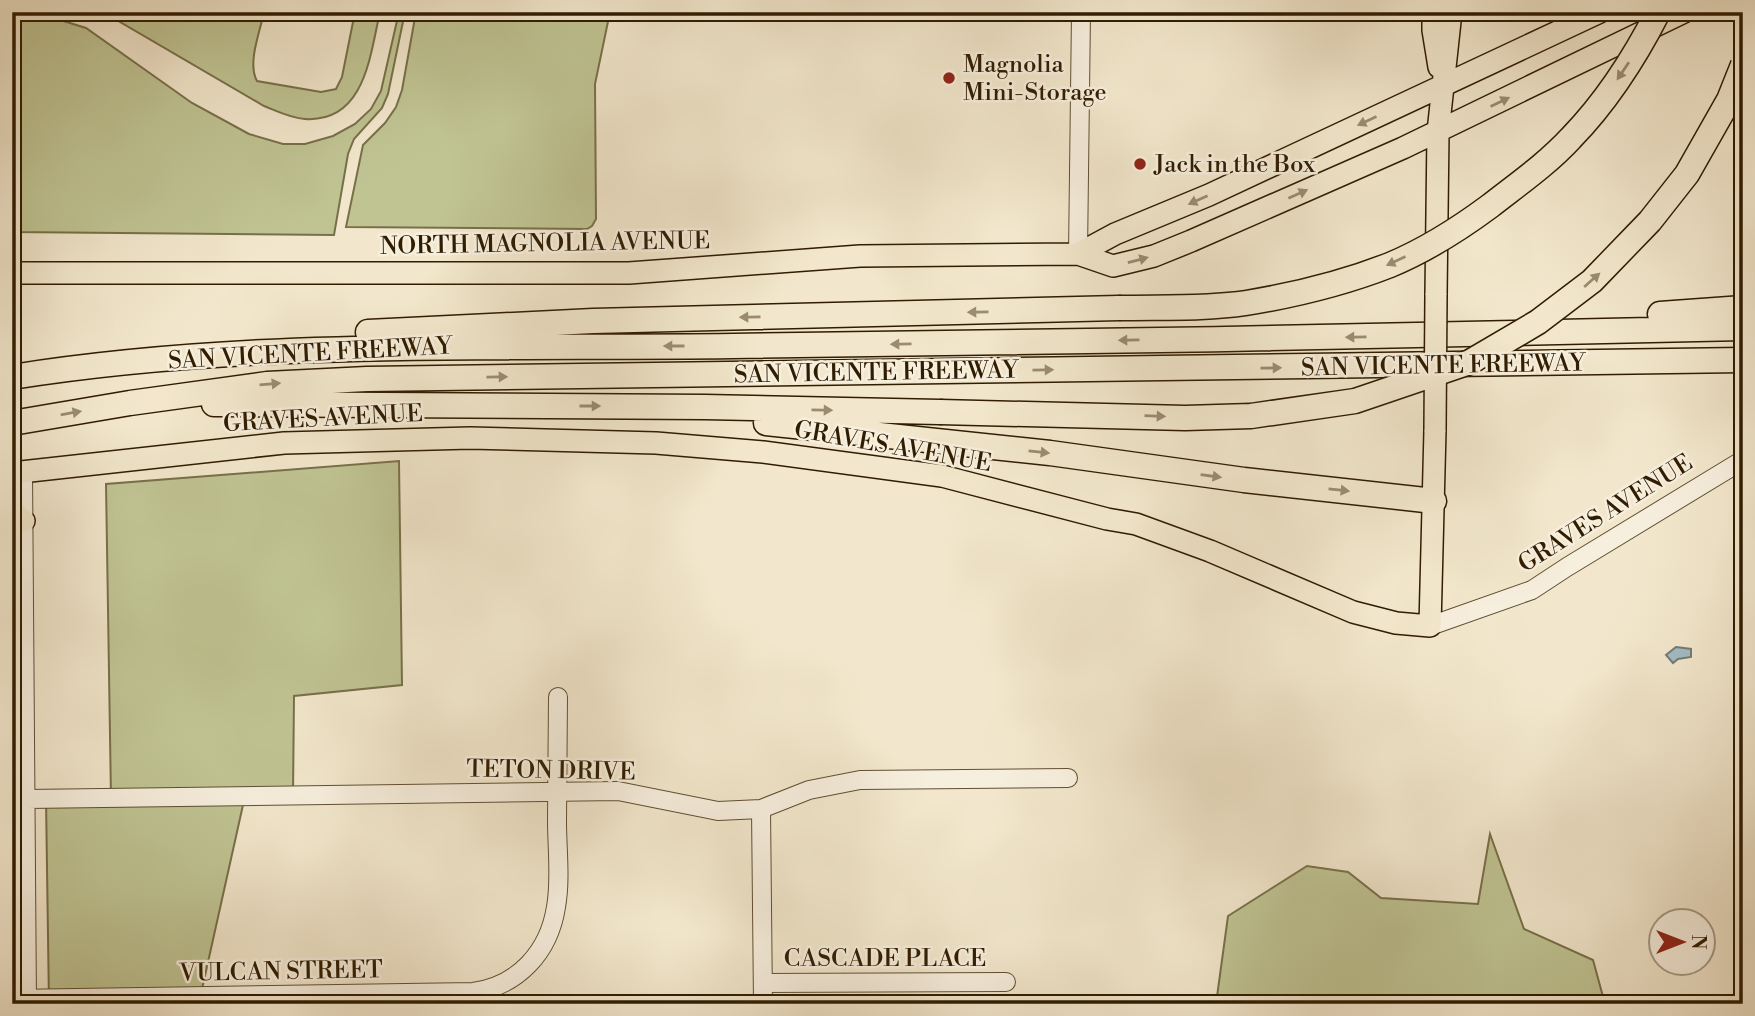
<svg xmlns="http://www.w3.org/2000/svg" width="1755" height="1016" font-family="'Libre Bodoni',serif">
<rect width="100%" height="100%" fill="#f2e7cc"/>
<filter id="stains"><feTurbulence type="fractalNoise" baseFrequency=".00286" numOctaves="4"/><feColorMatrix values="0 0 0 0 .2 0 0 0 0 .09 0 0 0 0 .02 0 0 0 .5 -.17"/></filter>
<radialGradient id="worn" r=".72"><stop offset=".6" stop-color="#630" stop-opacity="0"/><stop offset="1" stop-color="#630" stop-opacity=".3"/></radialGradient>
<!-- green -->
<path fill="#c0c493" stroke="#78704a" stroke-width="2" d="M12 12H47L57 19 86 28 192 103 249 134 283 144H305L333 136 355 124 371 109 381 91 399 12H405L388 94 382 108 354 139 348 154 334 235 12 232Z
M103 12H264C260 32 247 63 257 81L321 92 336 89 342 77 355 12H380C370 55 365 123 305 119 290 118 277 111 264 106Z
M416 12H610L595 84 596 219 592 226 587 229 346 227 363 145 385 123 396 107 402 90Z
M399 461 402 685 294 696 293 795 245 796 200 998 49 1004 46 799 111 798 106 484Z
M1490 834 1524 929 1593 960 1605 1004H1216L1228 916 1307 866 1348 872 1381 898 1478 904Z"/>
<!-- water -->
<path fill="#a2bcc4" stroke="#747c76" stroke-width="2" d="M1676 647 1691 649V657L1678 659 1673 663 1666 655Z"/>
<g fill="none" stroke-linecap="round" stroke-linejoin="round">
<defs>
<path id="minor" d="M1078 254 1081 12
M23 471 27 1004
M1430 626 1532 590 1567 567 1743 460
M27 799 618 791 718 811 761 809 809 790 860 780 1068 778
M761 809 763 1004
M763 983 1006 982
M12 999 473 992C518 986 549 952 556 907 561 879 557 849 557 821 557 780 558 739 558 697"/>
<path id="major" d="M1433 12V30L1439 67
M1078 254 1115 234 1209 195 1600 12
M12 273H629L860 256 1078 254 1113 266 1154 256 1191 241 1403 148 1684 12
M1436 295 1438 132 1451 12
M12 473 284 443 470 438 656 443 763 452 942 476 1107 519 1136 524 1210 551 1353 612 1396 623 1430 626 1435 430
M12 510 24 521"/>
<path id="highway" d="M1660 314 1743 308
M368 332 593 321 1119 308
M12 377C251 339 493 349 733 346 1070 343 1406 336 1743 328
M214 404 705 407 940 412
M12 423 130 403 267 384 367 379 1743 360
M766 423 1050 453 1244 480 1434 501"/>
</defs>
<!-- minor casing -->
<use href="#minor" stroke="#604f33" stroke-width="20"/>
<!-- major casing -->
<use href="#major" stroke="#301c00" stroke-width="24"/>
<!-- highway casing -->
<use href="#highway" stroke="#301c00" stroke-width="27"/>
<!-- minor -->
<use href="#minor" stroke="#f7efde" stroke-width="18"/>
<!-- major -->
<use href="#major" stroke="#f2e7cc" stroke-width="21"/>
<!-- highway -->
<use href="#highway" stroke="#f2e7cc" stroke-width="24"/>
<defs>
<path id="major-bridge" d="M1435 430 1436 295"/>
<path id="highway-bridge" d="M1119 308C1161 307 1205 309 1246 303 1295 295 1344 283 1390 265 1426 250 1459 229 1490 206 1518 184 1547 164 1571 138 1606 102 1635 57 1658 12
M940 412 1185 418 1251 416 1355 401 1470 362 1538 322 1592 281 1650 221 1687 174 1729 100 1743 65"/>
</defs>
<!-- major-bridge casing -->
<use href="#major-bridge" stroke="#301c00" stroke-width="24" stroke-linecap="butt"/>
<!-- highway-bridge casing -->
<use href="#highway-bridge" stroke="#301c00" stroke-width="27" stroke-linecap="butt"/>
<!-- major-bridge -->
<use href="#major-bridge" stroke="#f2e7cc" stroke-width="21"/>
<!-- highway-bridge -->
<use href="#highway-bridge" stroke="#f2e7cc" stroke-width="24"/>
</g>
<!-- one-way arrows -->
<defs><path id="oneway-solid" d="M-6-.8H1V-3.2L6.5 0L1 3.2V.8H-6Z" transform="scale(1.75)"/></defs>
<g fill="#9b8c70">
<use href="#oneway-solid" transform="translate(1623 71) rotate(124)"/>
<use href="#oneway-solid" transform="translate(1500 102) rotate(-26)"/>
<use href="#oneway-solid" transform="translate(1367 121) rotate(155)"/>
<use href="#oneway-solid" transform="translate(1298 194) rotate(-24)"/>
<use href="#oneway-solid" transform="translate(1198 200) rotate(156)"/>
<use href="#oneway-solid" transform="translate(1138 260) rotate(-15)"/>
<use href="#oneway-solid" transform="translate(1396 261) rotate(155)"/>
<use href="#oneway-solid" transform="translate(1592 280) rotate(-42)"/>
<use href="#oneway-solid" transform="translate(978 312) rotate(179)"/>
<use href="#oneway-solid" transform="translate(750 317) rotate(179)"/>
<use href="#oneway-solid" transform="translate(1356 337) rotate(179)"/>
<use href="#oneway-solid" transform="translate(1129 340) rotate(179)"/>
<use href="#oneway-solid" transform="translate(901 344) rotate(179)"/>
<use href="#oneway-solid" transform="translate(674 346) rotate(-180)"/>
<use href="#oneway-solid" transform="translate(1271 368) rotate(-1)"/>
<use href="#oneway-solid" transform="translate(1043 370) rotate(-1)"/>
<use href="#oneway-solid" transform="translate(497 377) rotate(-1)"/>
<use href="#oneway-solid" transform="translate(270 384) rotate(-5)"/>
<use href="#oneway-solid" transform="translate(590 406)"/>
<use href="#oneway-solid" transform="translate(822 410) rotate(1)"/>
<use href="#oneway-solid" transform="translate(71 413) rotate(-10)"/>
<use href="#oneway-solid" transform="translate(1155 416) rotate(2)"/>
<use href="#oneway-solid" transform="translate(1039 452) rotate(6)"/>
<use href="#oneway-solid" transform="translate(1211 476) rotate(8)"/>
<use href="#oneway-solid" transform="translate(1339 490) rotate(6)"/>
</g>
<!-- markers -->
<g fill="#8f2418" stroke="#f7efde" stroke-width="2.5">
<circle cx="949" cy="78" r="7"/>
<circle cx="1140" cy="164" r="7"/>
</g>
<g text-anchor="middle" stroke-width="5" stroke-linejoin="round" paint-order="stroke">
<!-- poi labels -->
<g font-size="24" fill="#301c00" stroke="#f7efde" text-anchor="start">
<text x="963" y="72">Magnolia<tspan x="963" dy="28">Mini-Storage</tspan></text>
<text x="1154" y="172">Jack in the Box</text>
</g>
<!-- street labels -->
<g font-size="24" fill="#301c00" stroke="#f7efde">
<text transform="translate(545 243) rotate(-1)" y="8">NORTH MAGNOLIA AVENUE</text>
<text transform="translate(310 353) rotate(-3)" y="8">SAN VICENTE FREEWAY</text>
<text transform="translate(1443 365) rotate(-1)" y="8">SAN VICENTE FREEWAY</text>
<text transform="translate(876 372) rotate(-1)" y="8">SAN VICENTE FREEWAY</text>
<text transform="translate(323 418) rotate(-3)" y="8">GRAVES AVENUE</text>
<text transform="translate(893 446) rotate(10)" y="8">GRAVES AVENUE</text>
<text transform="translate(1605 513) rotate(-32)" y="8">GRAVES AVENUE</text>
<text transform="translate(551 770) rotate(1)" y="8">TETON DRIVE</text>
<text x="885" y="966">CASCADE PLACE</text>
<text transform="translate(281 971) rotate(-1)" y="8">VULCAN STREET</text>
</g>
</g>
<!-- margin -->
<rect width="1755" height="1016" fill="none" stroke="#f2e7cc" stroke-width="42"/>
<rect x="14" y="14" width="1727" height="988" fill="none" stroke="#301c00" stroke-width="3.5"/>
<rect x="21" y="21" width="1713" height="974" fill="none" stroke="#301c00" stroke-width="2"/>
<!-- north arrow -->
<g transform="translate(1682 942) rotate(90)"><circle r="33" fill="#f7efde" stroke="#a79b85" stroke-width="2"/>
<path d="M0-5L12 26L0 18L-12 26Z" fill="#8f2418"/>
<text y="-10" font-size="19" font-weight="bold" text-anchor="middle" fill="#301c00">N</text>
</g>
<rect width="100%" height="100%" filter="url(#stains)"/>
<rect width="100%" height="100%" fill="url(#worn)"/>
</svg>
